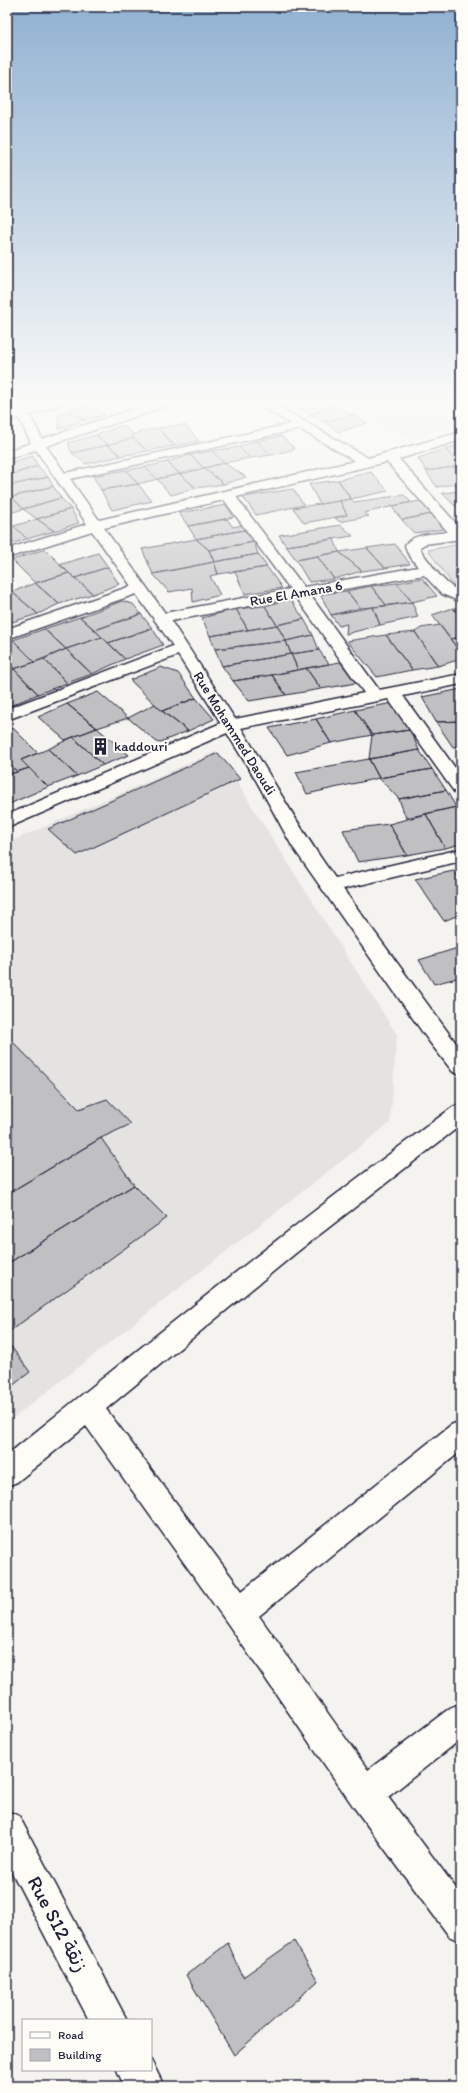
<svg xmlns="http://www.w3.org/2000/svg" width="468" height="2093" font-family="Itim,'Playpen Sans Arabic',sans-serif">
<rect width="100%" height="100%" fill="#f4f3ef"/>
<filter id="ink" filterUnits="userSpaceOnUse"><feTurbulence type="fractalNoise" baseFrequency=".025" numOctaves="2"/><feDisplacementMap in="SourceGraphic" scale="8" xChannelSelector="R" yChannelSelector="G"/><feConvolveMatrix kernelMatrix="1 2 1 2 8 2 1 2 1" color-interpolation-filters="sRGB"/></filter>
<g filter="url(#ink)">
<!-- built -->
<path fill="#e4e3e2" d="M331 398H461V422L411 440Z
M217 751 397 1035 390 1123 7 1423V843Z"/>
<!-- green -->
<path fill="#d5d4d5" stroke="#7c7b88" d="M461 544V592H458L428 550Z"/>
<!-- building -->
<path fill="#c0bfc2" stroke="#22223b" d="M280 398H320L322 399 296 406Z
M322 399 337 406 310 414 296 406Z
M86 405 105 415 85 420 67 411Z
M337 406 353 415 325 422 310 414Z
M67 411 85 420 59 429 58 415Z
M353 415 367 423 339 432 325 422Z
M123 425 133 434V438L108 445 96 435Z
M185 425 199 441 174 446 158 428Z
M158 428 174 446 147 451 133 438V434Z
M96 435 108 445 72 453 68 443Z
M281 436 295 449 271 455 257 441Z
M133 438 147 451 121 456 108 445Z
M257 441 271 455 250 458 239 447Z
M108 445 121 456 86 464 72 453Z
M461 445V466L445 449Z
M239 447 250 458 224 463 212 451Z
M445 449 461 466 426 471 418 458Z
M212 451 224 463 204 468 190 455Z
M190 455 204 468 180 474 167 462Z
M33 456 38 466 7 476V463Z
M167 462 180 474 157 479 145 467Z
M224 463 246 477 224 484 204 468Z
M38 466 48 477 7 486V476Z
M461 466V483L437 487 426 471Z
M145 467 157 479 138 484 126 470Z
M204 468 224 484 196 488 180 474Z
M126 470 138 484 101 490 93 476Z
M371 472 388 491 351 499 338 480Z
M180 474 196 488 171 495 157 479Z
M48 477 53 486 12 497 7 490V486Z
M338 480 351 499 320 504 309 484Z
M138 484 152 501 112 510 101 490Z
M53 486 61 498 23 509 12 497Z
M293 489 304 505 256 515 243 497Z
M461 491V505L455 506 442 493Z
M404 495 411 502 364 513 369 516 340 522 335 518 347 515 340 501 351 499 354 502Z
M12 497 23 509 7 514V498Z
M61 498 71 509 37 519 23 509Z
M340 501 347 515 304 523 293 508Z
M420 501 431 514 402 520 391 506Z
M226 505 234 517 188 526 179 513Z
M71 509 79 523 54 531 37 519Z
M431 514 444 529 414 533 402 520Z
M37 519 54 531 27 539 14 526Z
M227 519 233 527 243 525 244 530 196 539 188 526Z
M341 525 353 536 286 546 279 535Z
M14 526 27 539 7 545V528Z
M244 530 254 542 209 550 196 539Z
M196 539 209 550 214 562 153 574 142 549Z
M334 539 339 552 296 560 286 546Z
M254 542 258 554 214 562 209 550Z
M395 544 410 564 385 568 367 548Z
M367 548 385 568 362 571 339 552Z
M45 549 69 573 35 583 12 560Z
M339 552 362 571 334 579 317 556Z
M98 553 108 567 75 578 59 565Z
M258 554 267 567 218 574 214 562Z
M317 556 334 579 309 582 296 560Z
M214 562 218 574 210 576 220 595 193 602 192 588 169 592 153 574Z
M108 567 119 584 93 594 75 578Z
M267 567 282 588 245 594 235 572Z
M69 573 93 594 59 604 35 583Z
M422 578 437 596 412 602 397 583Z
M35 583 59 604 38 614 12 592Z
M397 583 412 602 387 606 371 586Z
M371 586 387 606 360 608 347 591Z
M347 591 360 608 331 615 320 594Z
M12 592 38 614 12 622 7 618V593Z
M290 599 304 619 277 625 265 606Z
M122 601 133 604 141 614 95 630 80 617Z
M412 602 418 617 380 625 373 607Z
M265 606 277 625 248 630 236 609Z
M373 607 380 625 346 634 347 624 339 626 331 615Z
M453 608 461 618V637L450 639 432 615Z
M453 608H461V618Z
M236 609 248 630 210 636 202 618Z
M141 614 152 628 108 643 95 630Z
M80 617 102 637 66 649 44 629Z
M304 619 313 635 286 641 277 625Z
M277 625 286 641 215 649 210 636Z
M440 625 461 653V659L438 666 415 632 421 628Z
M152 628 163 645 125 659 108 643Z
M44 629 66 649 35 662 13 640Z
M415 632 438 666 412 670 386 635Z
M313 635 319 650 291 654 286 641Z
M386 635 412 670 377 677 347 641Z
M102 637 125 659 92 674 66 649Z
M461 637V653L450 639Z
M13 640 35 662 14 669 7 661V642Z
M286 641 291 654 222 666 215 649Z
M66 649 92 674 67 683 44 659Z
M319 650 329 664 298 670 291 654Z
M291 654 298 670 272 675 233 681 222 666Z
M44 659 67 683 38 694 14 669Z
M7 661 14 669 7 672Z
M340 662 356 683 321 689 306 668Z
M161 667 178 673 196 698 162 711 130 680Z
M306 668 321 689 286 695 272 675Z
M14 669 38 694 7 707V672Z
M272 675 286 695 249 701 233 681Z
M461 689V721L436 722 422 697Z
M98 692 128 718 97 728 67 704Z
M196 698 214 719 188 731 162 711Z
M393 703 410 730 372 735 355 710Z
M67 704 97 728 65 740 38 717Z
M155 704 162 711 188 731 158 743 128 718Z
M355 710 372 735 331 743 316 719Z
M316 719 331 743 287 755 269 728Z
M461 721V746L453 747 436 722Z
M13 728 38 753 21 760 29 768 17 772 7 761V730Z
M97 728 129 755 103 765 73 737Z
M410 730 419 750 369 759 372 735Z
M73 737 103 765 77 776 48 749Z
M48 749 77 776 48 787 21 760Z
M419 750 432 769 379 778 369 759Z
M218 753 240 779 77 855 48 829Z
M369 759 379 778 307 794 296 772Z
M7 761 17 772 7 775Z
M29 768 48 787 7 805V775Z
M432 769 446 790 399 799 379 778Z
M446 790 456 807 406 818 399 799Z
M456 807 461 814V844L445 848 426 814Z
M426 814 445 848 407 855 389 824Z
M389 824 407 855 358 862 343 830Z
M454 871 461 881V914L444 921 415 879Z
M461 947V977L434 984 419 960Z
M7 1036 79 1109 107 1099 131 1124 101 1138 7 1194Z
M101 1138 134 1185 7 1264V1194Z
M134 1185 167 1218 7 1333V1264Z
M7 1341 30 1372 7 1390Z
M294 1941 318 1981 234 2055 186 1975 228 1943 243 1977Z"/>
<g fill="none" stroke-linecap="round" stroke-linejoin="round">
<defs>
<path id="minor" d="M7 398H19L26 408 57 398H74L72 401 30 415 42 439 167 398H184L182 401 46 446 65 473 291 424 252 401 250 398H264L368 458 461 432V440L399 459 461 529V539L425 544 420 547 421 551C433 566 443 584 461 592V602L442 594 424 575 310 595 379 690 461 674V684L403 696 461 776V794L455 793 388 699 241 728C272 778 300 830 335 878L461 849V861L343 889 461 1050V1074L453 1072 428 1040 292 846 257 782 227 733 7 828V815L221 723 178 655 7 720V709L173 646 136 594 7 639V629L131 586 92 531 7 558V549L87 524 36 450 7 459V451L31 443 19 418 7 422V414L16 411ZM300 429 355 461 99 520 70 479ZM387 462 448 532C435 534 413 533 405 545L407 552 418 567 304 587 236 497ZM224 500 290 589 165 613 104 528ZM296 597 364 693 235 719 171 621Z
M461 1104V1125L297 1252 106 1409 242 1591 451 1425 461 1421V1451L259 1616 368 1770 450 1708 461 1703V1739L388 1797 461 1895V1942L449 1936 353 1806 228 1624 86 1426 17 1482 7 1486V1455C154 1337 301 1218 453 1107Z
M7 1811 19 1816 127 2020H89L7 1863Z
M151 2060 164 2086H124L117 2070H151Z"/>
</defs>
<!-- minor casing -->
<use href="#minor" stroke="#22223b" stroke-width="3"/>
<!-- minor -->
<use href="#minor" fill="#fdfcf7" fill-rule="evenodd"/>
</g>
</g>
<!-- sky -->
<linearGradient id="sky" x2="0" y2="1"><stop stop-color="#90b1d2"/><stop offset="0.58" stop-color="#fafaf8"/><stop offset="1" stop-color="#fafaf8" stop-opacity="0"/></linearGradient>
<rect width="468" height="691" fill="url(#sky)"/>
<!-- icons -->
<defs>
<symbol id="building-bare" viewBox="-9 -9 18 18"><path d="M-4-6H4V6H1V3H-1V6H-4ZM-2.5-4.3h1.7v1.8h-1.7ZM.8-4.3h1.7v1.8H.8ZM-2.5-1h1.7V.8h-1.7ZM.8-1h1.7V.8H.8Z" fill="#22223b" stroke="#fdfcf7" stroke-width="2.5" paint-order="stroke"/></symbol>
</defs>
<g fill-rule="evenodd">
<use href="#building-bare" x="88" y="734" width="25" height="25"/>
</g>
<g text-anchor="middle" stroke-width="4" stroke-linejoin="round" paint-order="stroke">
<!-- far-street labels -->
<g font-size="14" fill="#22223b" stroke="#fdfcf7">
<text transform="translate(296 593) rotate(-10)" y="5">Rue El Amana 6</text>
<text transform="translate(235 733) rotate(58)" y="5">Rue Mohammed Daoudi</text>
</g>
<!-- far-poi labels -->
<g font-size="14" fill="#22223b" stroke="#fdfcf7" text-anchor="start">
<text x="114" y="751">kaddouri</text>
</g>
<!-- near-street labels -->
<g font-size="20" fill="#22223b" stroke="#fdfcf7">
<text transform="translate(58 1924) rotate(62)" y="7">Rue S12 زنقة</text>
</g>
</g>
<!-- margin -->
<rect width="468" height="2093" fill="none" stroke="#fdfcf7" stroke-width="24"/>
<rect x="12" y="12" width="444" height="2069" fill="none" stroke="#22223b" stroke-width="1.5" filter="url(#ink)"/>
<!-- legend -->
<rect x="22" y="2019" width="130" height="52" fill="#fdfcf7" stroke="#a5a5ac"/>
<rect x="30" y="2032" width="20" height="6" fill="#fdfcf7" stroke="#a5a5ac"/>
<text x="58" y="2039" font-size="12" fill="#22223b">Road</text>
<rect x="30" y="2049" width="20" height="12" fill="#c0bfc2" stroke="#a5a5ac"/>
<text x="58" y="2059" font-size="12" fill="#22223b">Building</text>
</svg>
